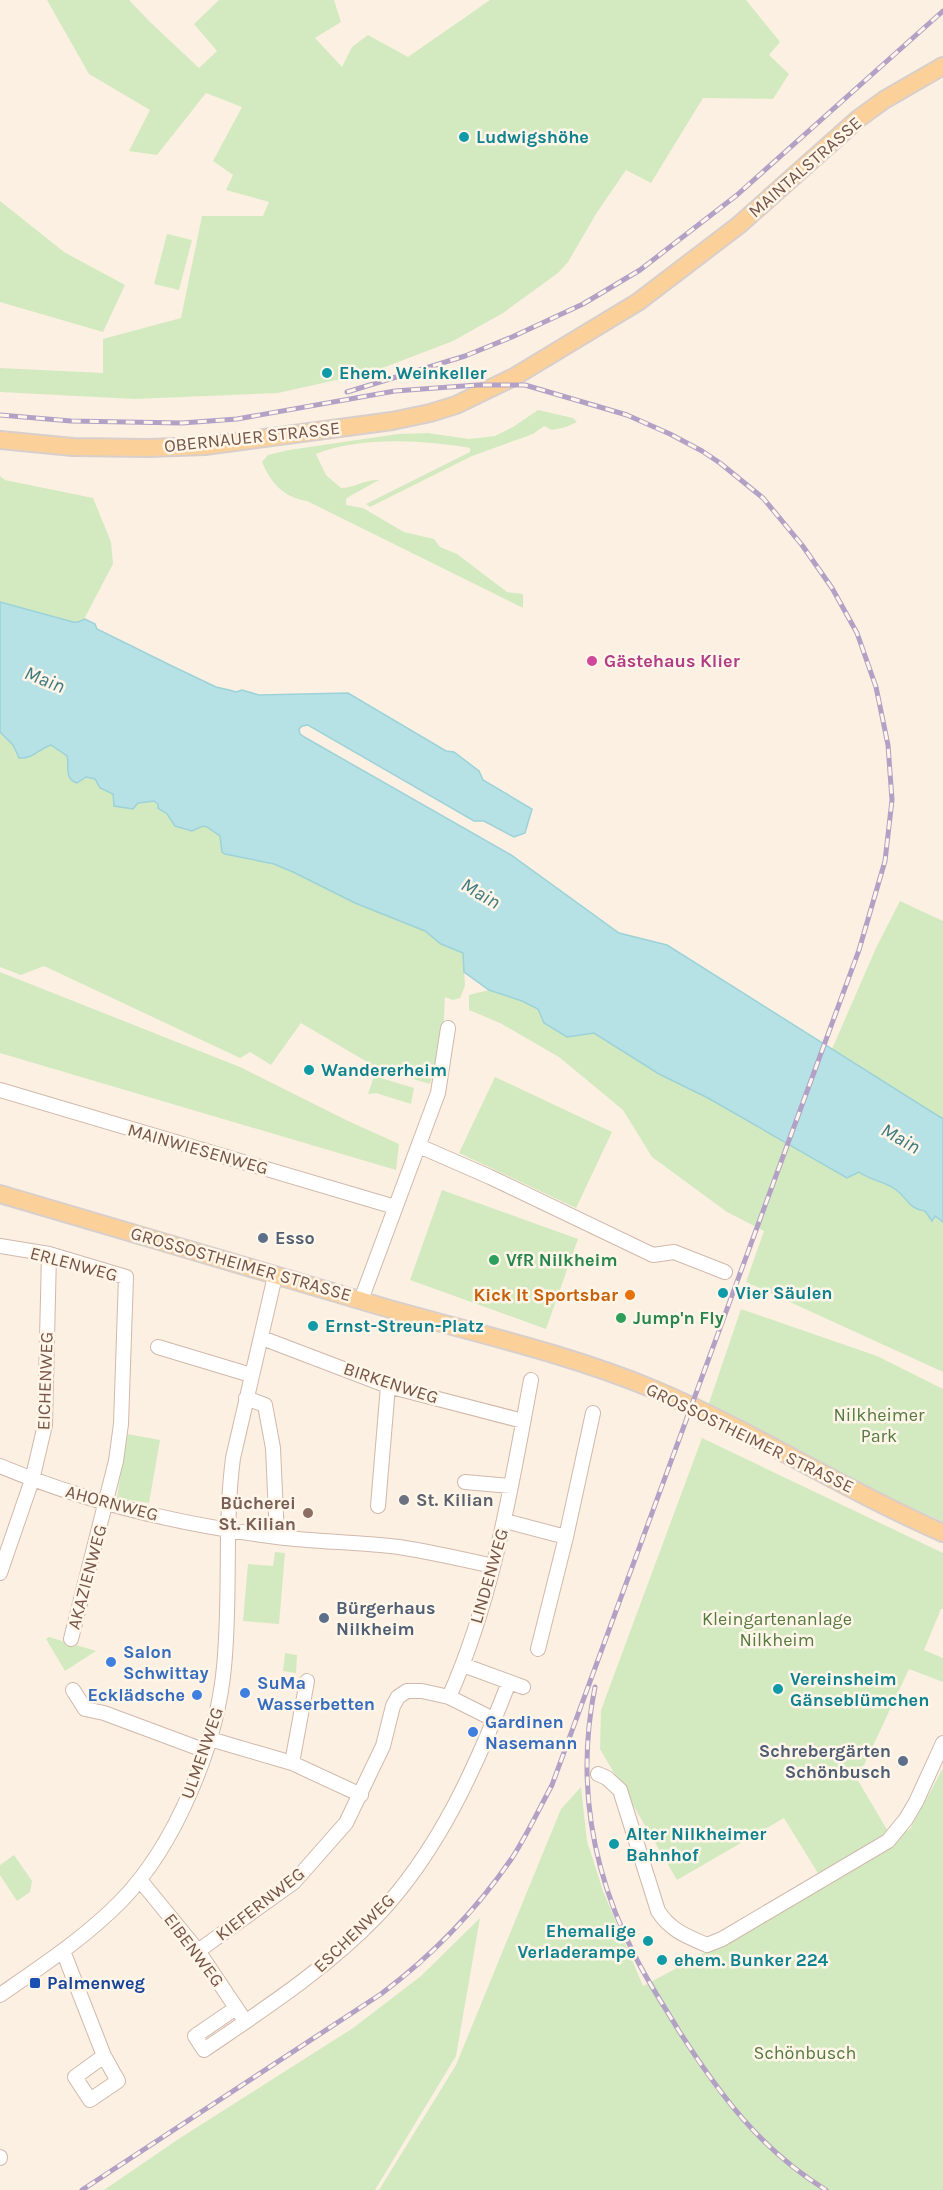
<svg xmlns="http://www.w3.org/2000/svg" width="943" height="2190" font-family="Karla,sans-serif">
<rect width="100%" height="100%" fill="#fcf0e2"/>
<!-- green -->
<path fill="#d3eac0" d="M47 0H129L149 21 199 68 217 51 194 24 219 0H334L341 22 315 38 342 67 352 47 368 35 408 57 490 0H746L780 42 769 55 789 74 773 99 703 98 651 183 626 170 596 214 568 262 558 273 503 313 453 341 372 372 278 393 135 399 0 392V368L103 373V339L181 318 202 216H263L269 202 226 190 233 175 213 161 242 107 206 93 157 155 129 151 150 110 89 74Z
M0 201 64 252 125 285 103 332 0 302Z
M167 234 192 240 179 290 154 284Z
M538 410 573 418 577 422 566 427 552 430 544 426 533 434 472 456 370 507 366 504 470 452V448C424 440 361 436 316 454L326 475 341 488C354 488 366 479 379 480L350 496 346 499V505L363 508 404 532 434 539 440 547 457 554 507 592 523 594V608L307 501C283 497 271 483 262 462L268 455 289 450 398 434 428 433 469 439 495 436 513 427Z
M0 476 5 480 93 498 111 542 113 564 83 621 73 622 0 602Z
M0 732 13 745 16 755 38 753 44 747 51 745 67 756 69 764C65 772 68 780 77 783L86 777 95 779 101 788 113 794 115 806 133 809 138 803 154 801C168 814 180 841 203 826L207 827 221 836V848L237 857 274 864 293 872 355 903 425 931 441 944 463 953 465 986 460 998 453 1000 445 997 443 1039 430 1084 379 1069 301 1023 271 1065 250 1052 240 1058 44 966 21 975 0 967Z
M900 901 943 921V1119L832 1049 876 948Z
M0 972 240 1067 346 1120 399 1144 396 1170 0 1053Z
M489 990 522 1001 538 1009 544 1023 567 1037 594 1033 659 1074 708 1098 847 1178 859 1172C871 1181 884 1181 895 1189 908 1198 907 1208 925 1211L933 1221 935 1216 943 1222V1372L746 1282 764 1231 727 1212 652 1157 623 1110 559 1057 500 1023 469 1010V995Z
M374 1076 414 1088 411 1104 376 1093 368 1094Z
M495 1077 612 1132 576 1208 459 1153Z
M442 1190 578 1239 546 1329 410 1280Z
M741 1309 877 1356 943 1389V1522L877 1492 708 1406Z
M127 1434 160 1440 149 1503 117 1498Z
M702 1438 943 1553V1609H941L924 1650 943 1658V1682L909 1669 864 1765 853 1772 889 1833 819 1875 784 1818 677 1880 600 1749 601 1710Z
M275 1552 285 1553 279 1624 243 1621 248 1564 273 1566Z
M49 1637 96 1651 65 1671 46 1639Z
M285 1653 297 1655 296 1673 283 1671Z
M943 1768V2190H379L456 2065 561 1809 581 1787 587 1841 603 1891 643 1986 690 1961 910 1829Z
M14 1855 32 1881 30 1892 17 1901 0 1875V1865Z
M480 1918 456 2056 375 2190H104L180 2138 353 2028 421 1976Z"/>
<!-- water -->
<path fill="#b6e2e6" stroke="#9cd2d8" stroke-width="1.5" d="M0 602 73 622H78L85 619 95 624 97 629 174 667 216 687 229 690 236 692 242 690 259 695 348 693 446 751 454 752 479 771 483 780 532 809 525 833 514 837 484 821H474L308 725 302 726 299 729 300 734 306 738 511 855 619 933 667 945 943 1119V1222L935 1216 932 1221 925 1211C907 1208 908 1198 895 1189 884 1181 871 1181 859 1172L847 1178 708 1098 659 1074 594 1033 567 1037 544 1023 538 1009 522 1001 489 990 464 972 463 953 441 944 425 931 355 903 293 872 274 864 225 854 222 852 220 836 207 827 203 826 192 831 175 826 167 814 158 808V804L154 801 138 803 133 809 114 806 113 794 100 788 95 779 86 777 77 783C63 778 70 766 67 756L51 745C39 749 33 759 19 758L13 745 0 732Z"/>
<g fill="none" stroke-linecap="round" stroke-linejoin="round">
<defs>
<path id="minor" d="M0 1090 395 1207
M419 1146 490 1177 653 1255 674 1252 725 1272
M0 1246 49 1254 126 1277 121 1424 116 1461 71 1639
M361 1300 438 1093 448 1028
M262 1338 388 1386 523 1421
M158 1347 251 1375
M246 1398 265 1405 273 1448 277 1537
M0 1466C88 1503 182 1525 277 1537 317 1542 359 1542 399 1547 431 1552 462 1559 493 1566
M465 1482 511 1486
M378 1506 388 1386
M505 1521 566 1537 538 1649
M566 1537 593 1413
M0 1573 32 1480 45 1425 49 1254
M463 1665 523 1687
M73 1690 85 1709 104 1713 206 1751
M449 1697C494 1596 511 1487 531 1380
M210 1739 292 1763 361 1795
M292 1763 307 1681
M598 1774 607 1778 620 1790 658 1911C670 1930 686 1936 707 1945L722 1939 888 1841 906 1819 916 1802 943 1743
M140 1880 198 1951 241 2015
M63 1951 104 2056 118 2081 90 2100 75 2077 104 2056
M198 1951 294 1882 346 1823 383 1746 393 1706 398 1697 407 1691H422L449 1697 493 1719
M0 1995C42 1966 86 1937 122 1900 176 1844 217 1744 224 1667 231 1597 224 1527 233 1458L275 1276
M236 2008 195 2036 204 2050C264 2009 326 1969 377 1916 439 1851 477 1765 509 1682
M0 2157V2158"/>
<path id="major" d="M0 440 73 447 148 448 205 446 392 421 430 413 456 405 514 377 638 302 739 225 858 119 884 100 943 66
M0 1194C128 1231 255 1270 383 1307 473 1333 567 1353 653 1389 753 1431 844 1490 943 1533"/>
</defs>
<!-- minor casing -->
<use href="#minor" stroke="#d0b9ab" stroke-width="16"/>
<!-- major casing -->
<use href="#major" stroke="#d8cfcc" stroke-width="20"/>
<!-- minor -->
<use href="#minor" stroke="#fff" stroke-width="14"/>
<!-- major -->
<use href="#major" stroke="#fcd199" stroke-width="16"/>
<defs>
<path id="rail" d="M347 392 465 356 512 337 583 304 640 270 737 195 943 11
M0 415 71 421 182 423 237 419 395 391 477 385H525L627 415 670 434 702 451 720 463 763 498 802 545 832 588 857 633 876 687 888 745 892 800 885 861 859 950 552 1785C539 1809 527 1835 512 1858 475 1912 433 1955 381 1994L82 2190
M595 1687C576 1781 592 1872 635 1956 648 1982 664 2006 679 2031 720 2095 760 2149 826 2190"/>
</defs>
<!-- rail casing -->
<use href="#rail" stroke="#b2a1c5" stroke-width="5"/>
<!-- rail -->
<use href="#rail" stroke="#fff5e8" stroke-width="3" stroke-dasharray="9" stroke-linecap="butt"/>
</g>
<!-- markers -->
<g fill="#0f9aa8" stroke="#fff5e8" stroke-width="2">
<circle cx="464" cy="137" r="6"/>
<circle cx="327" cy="373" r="6"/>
<circle cx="309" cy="1070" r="6"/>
<circle cx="723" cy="1293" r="6"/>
<circle cx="313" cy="1326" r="6"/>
<circle cx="778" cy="1689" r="6"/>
<circle cx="614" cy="1844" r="6"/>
<circle cx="648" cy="1941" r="6"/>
<circle cx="662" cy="1960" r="6"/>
</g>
<circle fill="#d1479c" stroke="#fff5e8" stroke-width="2" cx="592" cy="661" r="6"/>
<g fill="#5c6f8a" stroke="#fff5e8" stroke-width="2">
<circle cx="263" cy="1238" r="6"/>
<circle cx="324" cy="1618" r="6"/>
<circle cx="903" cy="1761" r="6"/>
</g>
<g fill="#2e9e5b" stroke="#fff5e8" stroke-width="2">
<circle cx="494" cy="1260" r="6"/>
<circle cx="621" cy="1318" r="6"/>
</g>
<circle fill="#e8710a" stroke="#fff5e8" stroke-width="2" cx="630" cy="1295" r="6"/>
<circle fill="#6b7280" stroke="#fff5e8" stroke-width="2" cx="404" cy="1500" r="6"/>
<circle fill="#8d6e63" stroke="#fff5e8" stroke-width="2" cx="308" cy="1513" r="6"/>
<g fill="#3f7fe0" stroke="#fff5e8" stroke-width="2">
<circle cx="111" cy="1662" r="6"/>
<circle cx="245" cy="1693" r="6"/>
<circle cx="197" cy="1695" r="6"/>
<circle cx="473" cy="1732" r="6"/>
</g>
<rect fill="#1a4fb4" stroke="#fff5e8" stroke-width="2" x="29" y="1977" width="12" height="12" rx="3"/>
<g text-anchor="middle" stroke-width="5" stroke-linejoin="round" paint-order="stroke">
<!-- culture labels -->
<g font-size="18" font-weight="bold" fill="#0d838f" stroke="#fff5e8" text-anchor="start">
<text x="476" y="143">Ludwigshöhe</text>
<text x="339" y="379">Ehem. Weinkeller</text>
<text x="321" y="1076">Wandererheim</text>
<text x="735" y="1299">Vier Säulen</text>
<text x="325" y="1332">Ernst-Streun-Platz</text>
<text x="790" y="1685">Vereinsheim<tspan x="790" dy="21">Gänseblümchen</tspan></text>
<text x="626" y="1840">Alter Nilkheimer<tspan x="626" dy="21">Bahnhof</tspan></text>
<text x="636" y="1937" text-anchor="end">Ehemalige<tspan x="636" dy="21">Verladerampe</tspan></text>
<text x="674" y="1966">ehem. Bunker 224</text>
</g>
<!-- street labels -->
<g font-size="18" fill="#745548" stroke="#fff5e8">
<text transform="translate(805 167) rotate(-41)" y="6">MAINTALSTRASSE</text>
<text transform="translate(252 437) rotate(-6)" y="6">OBERNAUER STRASSE</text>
<text transform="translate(198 1149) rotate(16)" y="6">MAINWIESENWEG</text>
<text transform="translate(74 1264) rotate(15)" y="6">ERLENWEG</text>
<text transform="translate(241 1264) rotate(16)" y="6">GROSSOSTHEIMER STRASSE</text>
<text transform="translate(45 1381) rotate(-88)" y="6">EICHENWEG</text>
<text transform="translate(391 1383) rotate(18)" y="6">BIRKENWEG</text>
<text transform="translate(750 1438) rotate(26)" y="6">GROSSOSTHEIMER STRASSE</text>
<text transform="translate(112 1503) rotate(15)" y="6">AHORNWEG</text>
<text transform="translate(489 1576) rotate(-74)" y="6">LINDENWEG</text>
<text transform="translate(87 1577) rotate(-75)" y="6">AKAZIENWEG</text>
<text transform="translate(202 1753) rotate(-71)" y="6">ULMENWEG</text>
<text transform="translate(260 1904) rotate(-38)" y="6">KIEFERNWEG</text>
<text transform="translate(354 1933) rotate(-44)" y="6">ESCHENWEG</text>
<text transform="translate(194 1950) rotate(53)" y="6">EIBENWEG</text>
</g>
<!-- hotel labels -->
<g font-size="18" font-weight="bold" fill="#b23c85" stroke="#fff5e8" text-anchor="start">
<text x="604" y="667">Gästehaus Klier</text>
</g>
<!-- service labels -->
<g font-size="18" font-weight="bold" fill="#4e5e75" stroke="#fff5e8" text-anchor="start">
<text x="275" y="1244">Esso</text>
<text x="336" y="1614">Bürgerhaus<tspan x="336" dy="21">Nilkheim</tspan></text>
<text x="891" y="1757" text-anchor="end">Schrebergärten<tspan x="891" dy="21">Schönbusch</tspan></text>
</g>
<!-- leisure labels -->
<g font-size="18" font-weight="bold" fill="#27864d" stroke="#fff5e8" text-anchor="start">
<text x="506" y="1266">VfR Nilkheim</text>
<text x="633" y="1324">Jump'n Fly</text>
</g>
<!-- food labels -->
<g font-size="18" font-weight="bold" fill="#c56008" stroke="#fff5e8" text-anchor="end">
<text x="618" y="1301">Kick It Sportsbar</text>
</g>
<!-- park labels -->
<g font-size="18" fill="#547a40" stroke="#fff5e8">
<text x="879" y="1421">Nilkheimer<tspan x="879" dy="21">Park</tspan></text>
<text x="777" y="1625">Kleingartenanlage<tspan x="777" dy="21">Nilkheim</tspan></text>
<text x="805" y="2059">Schönbusch</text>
</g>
<!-- worship labels -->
<g font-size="18" font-weight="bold" fill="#5b616d" stroke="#fff5e8" text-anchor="start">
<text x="416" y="1506">St. Kilian</text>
</g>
<!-- education labels -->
<g font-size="18" font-weight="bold" fill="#785e54" stroke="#fff5e8" text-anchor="end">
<text x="296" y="1509">Bücherei<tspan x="296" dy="21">St. Kilian</tspan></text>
</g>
<!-- shop labels -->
<g font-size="18" font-weight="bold" fill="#366cbe" stroke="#fff5e8" text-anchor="start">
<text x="123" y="1658">Salon<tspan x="123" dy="21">Schwittay</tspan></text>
<text x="257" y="1689">SuMa<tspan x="257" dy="21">Wasserbetten</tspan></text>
<text x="185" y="1701" text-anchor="end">Ecklädsche</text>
<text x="485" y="1728">Gardinen<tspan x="485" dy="21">Nasemann</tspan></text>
</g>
<!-- transit labels -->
<g font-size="18" font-weight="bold" fill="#164399" stroke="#fff5e8" text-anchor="start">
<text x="47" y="1989">Palmenweg</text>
</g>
<!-- water labels -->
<g font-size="20" font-style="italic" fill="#3f7a81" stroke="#fff5e8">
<text transform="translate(45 679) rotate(22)" y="7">Main</text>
<text transform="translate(481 893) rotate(31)" y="7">Main</text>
<text transform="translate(901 1138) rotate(30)" y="7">Main</text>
</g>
</g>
</svg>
